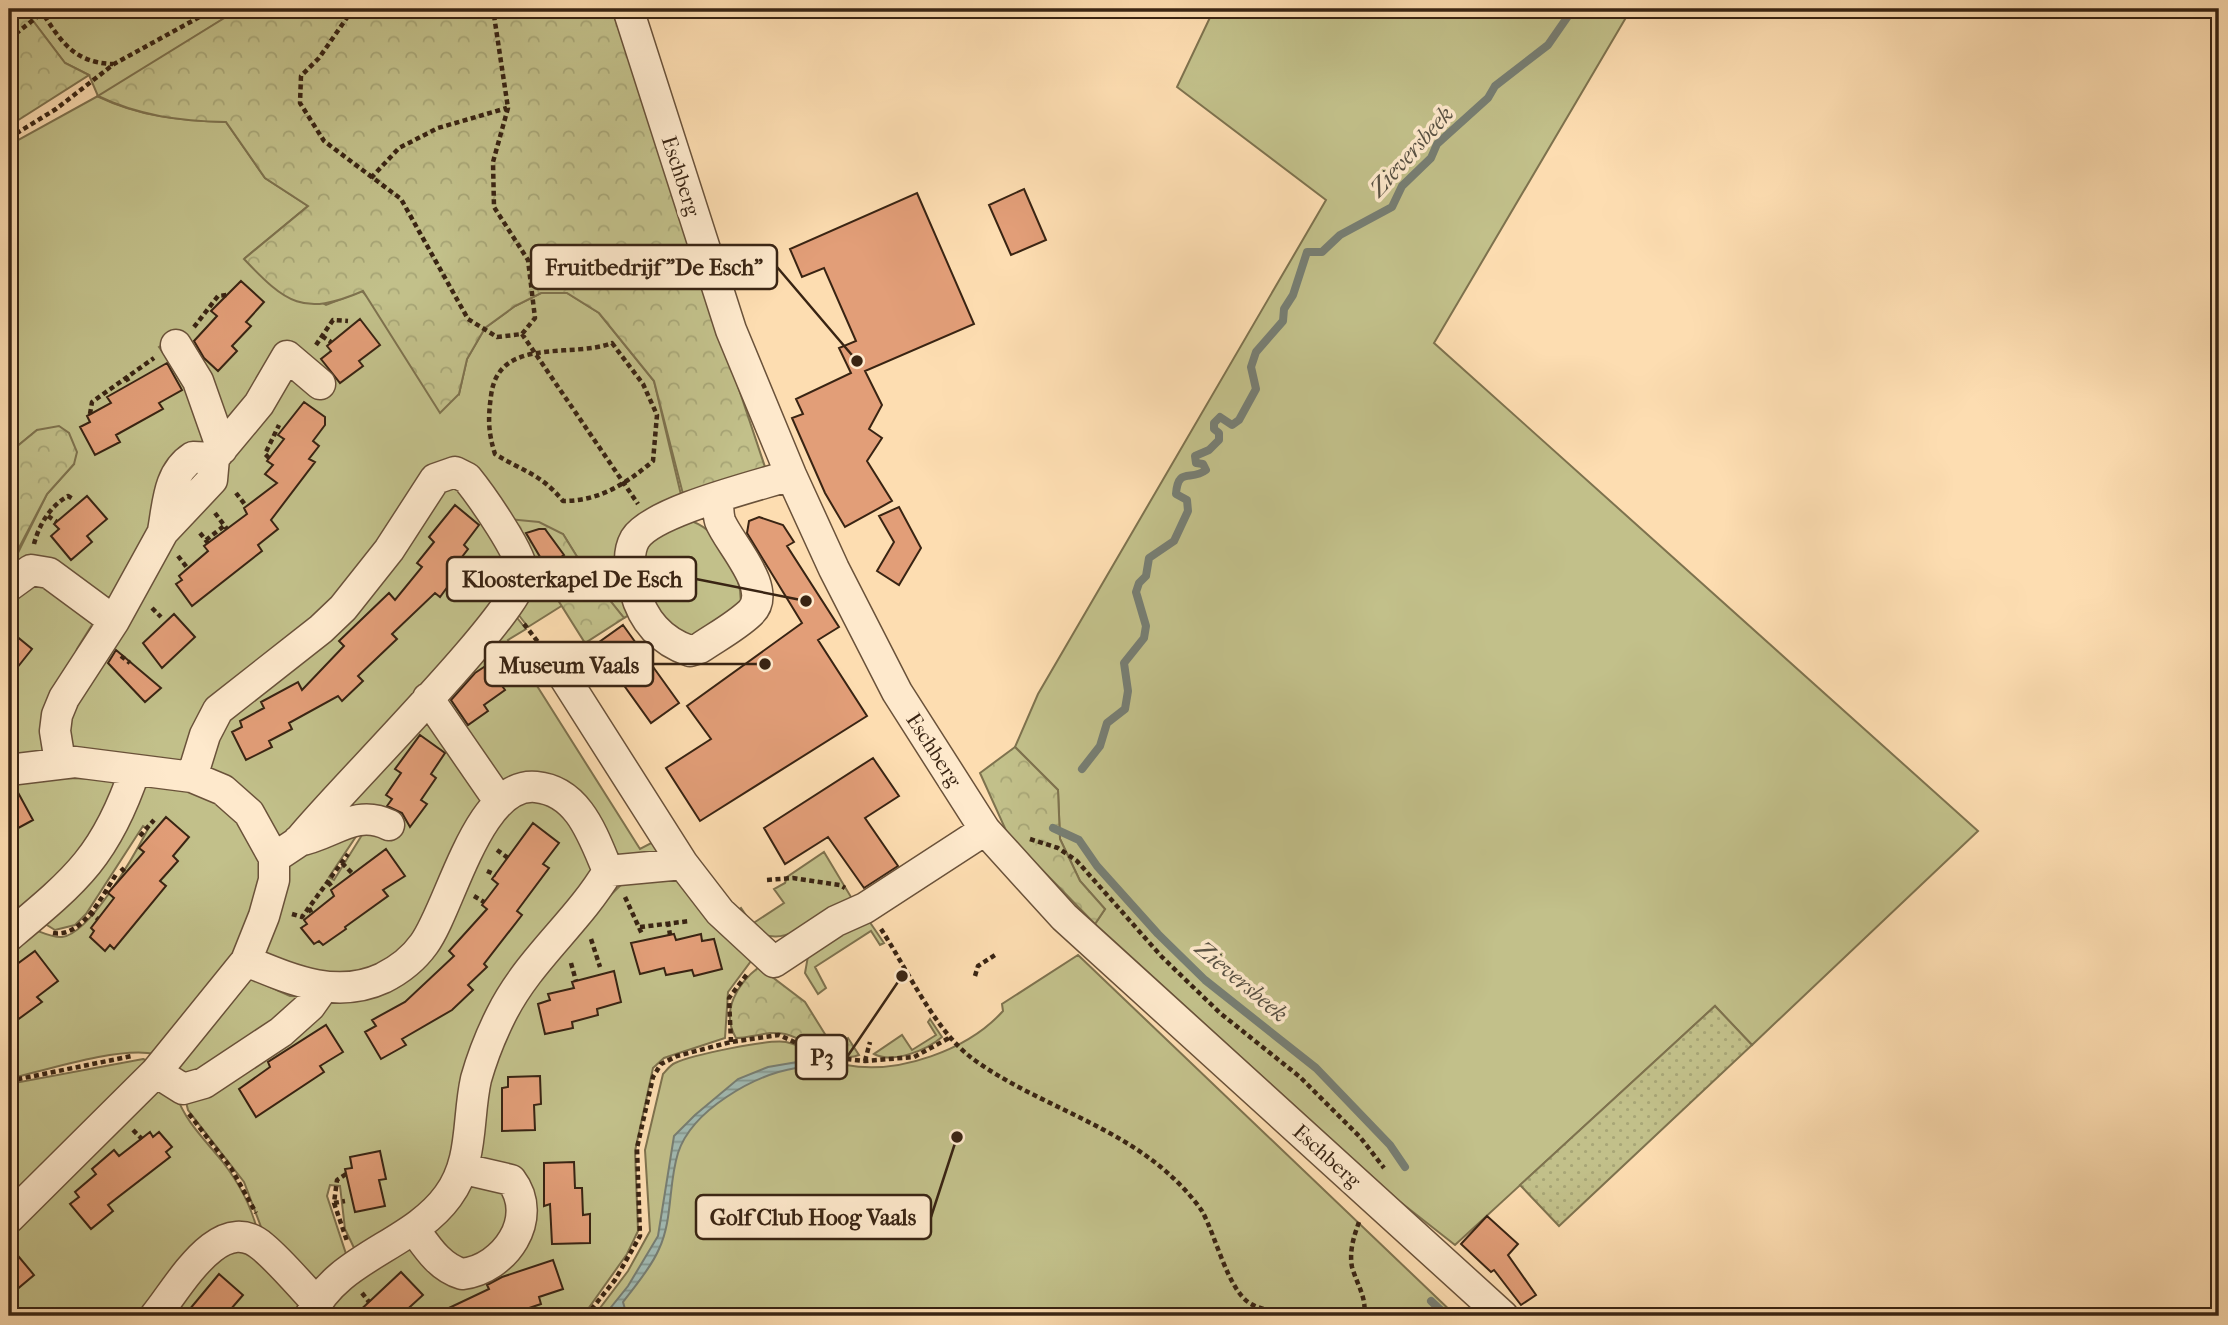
<svg xmlns="http://www.w3.org/2000/svg" width="2228" height="1325" font-family="'IM FELL French Canon',serif">
<defs>
<pattern id="forest-crowns" width="20" height="18" patternUnits="userSpaceOnUse" patternTransform="scale(1.75)"><rect width="20" height="18" fill="#c2c08a"/><path d="M2 6a3 3 0 1 1 6 0M12 15a3 3 0 1 1 6 0" fill="none" stroke="#a7a576"/></pattern>
<pattern id="park-dots" width="8" height="8" patternUnits="userSpaceOnUse" patternTransform="scale(1.75)"><rect width="8" height="8" fill="#c2c08a"/><path d="M2 2h.1M6 6h.1" fill="none" stroke="#a7a576" stroke-width="1.8" stroke-linecap="round"/></pattern>
<pattern id="water-rules" width="6" height="5" patternUnits="userSpaceOnUse" patternTransform="scale(1.75)"><rect width="6" height="5" fill="#a1bab3"/><path d="M0 2.5h6" fill="none" stroke="#849790"/></pattern>
</defs>
<rect width="100%" height="100%" fill="#fdddb1"/>
<filter id="stains"><feTurbulence type="fractalNoise" baseFrequency=".00286" numOctaves="4"/><feColorMatrix values="0 0 0 0 .2 0 0 0 0 .09 0 0 0 0 .02 0 0 0 .5 -.17"/></filter>
<radialGradient id="worn" r=".72"><stop offset=".6" stop-color="#630" stop-opacity="0"/><stop offset="1" stop-color="#630" stop-opacity=".3"/></radialGradient>
<!-- grass -->
<path fill="#c2c08a" stroke="#7e724e" stroke-width="2" d="M24 9H239L99 97C139 116 181 121 226 122L265 178 308 206 245 258 326 305 362 291 459 394 467 359 485 328 515 306 541 293H567L599 313 654 381 687 520C719 527 741 573 741 603L697 636 677 635 644 607 624 618 584 568 563 534 508 520 563 605 528 627 514 609 525 588 467 473 399 515 309 634 191 762 75 753 63 726 225 436 179 334 159 347 164 354H170L212 431 161 506 114 592 106 602 9 571 47 494 74 464 37 430 9 453V145L98 96 89 75 65 63Z
M1214 9H1631L1434 343 1978 831 1752 1045 1715 1006 1455 1245 1399 1201 1095 924 1105 909 1080 881 1060 839 1058 790 1015 747 1038 694 1326 200 1177 87Z
M454 478 519 574 314 814 278 838 215 779 203 760 214 726Z
M31 575 95 620 77 649 45 749 37 756 9 764V593Z
M514 614 526 629 508 640 640 849 657 840 659 849 655 852 619 859 538 772 523 773 507 788 437 694Z
M421 713 486 791 420 938 357 980 267 960 262 943 283 868 316 844 357 835 329 877 334 880 367 827 317 831Z
M9 777 110 779 114 784 112 819 9 928Z
M155 781 224 799 265 859 247 940 155 1054C120 1046 46 1070 9 1079V944L35 930C43 933 54 938 62 937 90 934 135 854 148 829L143 826 86 914 75 925 55 930 42 922 138 793Z
M554 798 593 863 591 883 468 1102 439 1198 355 1250 345 1229 340 1186 330 1185 327 1196 348 1260 317 1284 263 1232 244 1182 188 1110 185 1098 323 998 382 985 513 800Z
M824 852 854 902C805 914 780 967 736 912L741 908 752 924 784 903 774 889 785 883 787 877Z
M656 875 680 880 751 961 728 992 725 1038 664 1058 653 1068 635 1151 638 1231 627 1254 583 1316H320L331 1296 404 1241 462 1277 526 1217 475 1164 485 1072 540 975 563 954 560 944 626 880Z
M867 918 884 943 880 945 871 931 815 967 826 988 818 994 805 973 808 956Z
M1078 955 1456 1316H594L628 1271 650 1231 645 1150 663 1074C667 1070 670 1065 675 1063 692 1055 768 1039 786 1042 806 1046 824 1061 846 1065 898 1075 968 1050 1003 1011L1002 1004Z
M243 975 290 996 310 997 184 1080 174 1061Z
M930 1019 942 1037C927 1050 893 1064 874 1054L902 1035 912 1050 936 1035 928 1022Z
M143 1059 151 1062 9 1209V1084Z
M151 1090 176 1094C184 1120 205 1140 222 1161 239 1183 252 1206 258 1234L250 1232 141 1316H9V1228Z
M464 1179H499L515 1231 459 1268 426 1227Z
M234 1242 304 1300 295 1316H161Z"/>
<!-- forest -->
<path fill="url(#forest-crowns)" stroke="#7e724e" stroke-width="2" d="M9 9H24L65 63 89 75 9 126Z
M239 9H612L765 467 684 498 654 381 599 313 567 293H541L515 306 485 328 467 359 459 394 440 413 363 291C303 317 286 303 244 259L308 206 265 178 226 122C181 121 139 116 98 96Z
M59 426 69 433 77 452 74 464 47 494 9 567V453L37 430Z
M507 519 539 522 563 534 584 568 624 618 585 643Z
M1015 747 1058 790 1060 839 1080 881 1105 909 1095 924 1008 835 980 773Z
M759 967 805 1002 833 1047 848 1038 859 1055C836 1064 807 1039 785 1034 769 1030 752 1038 736 1038 720 1011 738 983 759 967Z"/>
<!-- park -->
<path fill="url(#park-dots)" stroke="#7e724e" stroke-width="2" d="M1715 1006 1752 1045 1559 1226 1520 1185Z"/>
<!-- water -->
<path fill="url(#water-rules)" stroke="#777e73" stroke-width="2" d="M797 1062 801 1063 796 1068C754 1075 692 1110 678 1153 668 1185 673 1219 659 1249 651 1268 635 1286 623 1302L625 1309 638 1316H604L628 1286 658 1236 674 1136 695 1115 738 1079 768 1067Z"/>
<g fill="none" stroke-linecap="round" stroke-linejoin="round">
<!-- stream -->
<path stroke="#777e73" stroke-width="8" d="M1082 769 1100 746 1107 723 1125 709 1128 691 1124 663 1144 638 1146 626 1136 592 1139 583 1146 576 1149 558 1174 541 1188 511 1187 500 1176 494C1178 466 1191 482 1206 470L1203 464 1196 463 1195 456 1209 450 1219 440V433L1214 429V423L1220 417 1232 425 1239 420 1256 389 1251 367 1256 352 1283 321 1284 309 1293 295 1307 252H1322L1340 235 1392 207 1402 186 1431 158 1437 144 1488 98 1495 86 1548 45 1573 9
M1053 828 1079 840 1097 866 1158 934 1205 980 1316 1068 1390 1145 1405 1167
M1431 1301 1447 1316"/>
</g>
<!-- building -->
<path fill="#e29e78" stroke="#392413" stroke-width="2" d="M1024 189 1046 240 1011 255 989 205Z
M917 193 974 324 865 371 882 405 869 429 882 438 867 461 892 501 845 527 825 493 792 418 803 414 796 399 851 373 839 348 856 341 824 268 802 277 790 249Z
M241 281 264 302 246 322 251 326 232 346 237 351 218 371 204 358 194 341 217 316 211 311Z
M360 319 380 345 359 361 363 366 340 383 321 359 331 351 327 346Z
M167 363 182 390 159 403 163 409 116 435 120 442 95 455 80 427 90 422 87 416 111 403 107 397Z
M304 402 325 417V425L313 441 319 446 309 459 315 462 271 520 278 529 258 545 262 551 192 606 176 584 182 580 179 576 208 551 204 546 247 514 244 508 277 483 265 474 273 465 267 461 284 439 278 435Z
M87 496 107 519 87 536 92 542 71 560 51 536 59 529 54 524Z
M455 505 479 525 464 545 468 549 452 570 457 574 440 597 435 593 392 634 397 639 358 676 363 681 342 701 338 696 289 723 292 729 269 741 272 747 246 760 232 732 242 727 240 721 264 708 261 702 298 682 302 690 344 646 339 641 389 593 395 600 422 567 417 563 434 542 429 537Z
M899 507 921 548 899 585 877 571 894 542 879 516Z
M759 517 783 525 794 542 787 546 839 627 818 640 867 716 700 821 666 768 711 739 687 706 802 623 747 533 749 521Z
M539 529H545L564 555 546 567 526 533Z
M174 614 195 637 162 668 143 643Z
M623 625 679 703 651 723 595 645Z
M9 630 32 649 9 678Z
M116 650 161 688 145 702 108 663Z
M487 665 505 690 484 705 488 711 468 725 451 700 475 673Z
M420 735 445 753 431 774 436 778 421 800 427 804 410 827 402 813 387 806 392 799 386 795 401 773 395 769Z
M873 758 899 796 865 818 898 866 864 888 828 837 785 864 764 828Z
M9 787H15L33 820 9 833Z
M166 817 189 837 173 856 178 861 160 881 166 886 114 949 110 945 105 951 90 937 94 931 91 928 114 898 108 893 144 852 139 848Z
M533 823 559 843 543 864 549 868 517 911 522 915 484 964 487 967 468 985 473 990 452 1010 402 1039 406 1045 381 1059 365 1032 376 1026 372 1020 405 1002 454 956 449 951 487 909 482 905 498 884 492 879Z
M386 849 405 876 383 890 388 896 345 927 346 929 323 945 319 941 314 944 301 928 307 924 304 920 334 896 331 890Z
M674 934 676 940 701 934 702 941 714 939 722 969 694 976 692 970 666 975 664 968 640 974 631 943Z
M35 951 58 981 37 997 42 1002 9 1026V970Z
M614 971 621 1002 597 1009 598 1015 572 1022 573 1028 545 1034 538 1004 550 1000 548 994 574 988 572 982Z
M326 1025 343 1052 320 1066 324 1072 256 1117 239 1089 270 1067 268 1062Z
M540 1076 541 1104 534 1105 535 1130 502 1131V1088L508 1087V1077Z
M150 1132 153 1137 159 1132 172 1147 166 1152 170 1157 108 1205 113 1211 91 1229 70 1204 79 1197 75 1192 96 1174 92 1169 114 1150 119 1156Z
M380 1151 386 1179 379 1180 385 1206 355 1212 345 1169 352 1168 350 1157Z
M574 1162 575 1188H582L583 1215 590 1214V1243L552 1244 550 1204 544 1206V1163Z
M1487 1216 1518 1244 1508 1255 1536 1295 1521 1305 1494 1270 1491 1272 1461 1244Z
M9 1245 34 1275 9 1296Z
M553 1260 563 1289 539 1297 541 1304 505 1316H432L489 1289 487 1285 502 1277Z
M401 1272 423 1295 400 1316H354Z
M219 1274 243 1295 225 1316H184Z"/>
<g fill="none" stroke-linecap="round" stroke-linejoin="round">
<defs>
<path id="minor" d="M628 9 731 330 791 475 834 569 897 692 985 830 1064 917 1503 1316
M176 345 198 381 222 449
M718 499C718 506 718 514 720 521 729 544 775 590 750 613 735 627 716 637 700 648L690 651C661 641 643 621 635 591 631 574 626 555 635 539 652 511 757 486 791 475
M163 531C168 504 168 473 193 457L214 458
M9 586 31 570 49 573 114 621
M554 661 683 864
M428 698 499 801
M60 762 55 731 57 715 64 698 114 621 163 532 212 480 214 458 259 404 287 356 320 384
M9 770 75 762 192 777 223 790 249 813 274 858V880L264 916 246 961 156 1072 9 1218
M192 777 205 735 218 710 321 629 343 608 389 550 435 479 455 472 467 478C480 494 524 556 523 574 522 611 333 797 298 842L274 858
M298 841C332 835 355 808 389 825
M608 871 683 864 720 912 774 962 836 921 865 908 985 830
M9 936C76 880 106 856 135 770
M246 961C290 979 336 1000 383 978 399 970 414 958 424 944 451 907 478 781 536 787 579 791 593 836 608 871 578 922 528 960 501 1015 491 1035 482 1058 476 1079 467 1119 474 1161 448 1196 412 1246 336 1257 310 1316
M156 1072 183 1089 204 1083 281 1032 310 1006 322 989
M414 1229C427 1247 439 1267 462 1274 505 1269 540 1218 511 1180L464 1169
M155 1316C179 1287 220 1209 263 1247 282 1263 299 1284 316 1302"/>
</defs>
<!-- minor casing -->
<use href="#minor" stroke="#6a523a" stroke-width="33"/>
<!-- path -->
<path stroke="#392413" stroke-width="4.5" stroke-dasharray="5 3.5" stroke-linecap="butt" d="M40 9C60 40 73 63 113 64
M353 9 319 58 301 76 300 103 324 141 401 199 468 319 497 337 522 334 535 318 528 260 494 207 493 162 508 108 493 9
M9 39 42 13
M9 138 56 109 114 64 214 9
M371 178 399 148 438 128 507 108
M194 327 218 296 227 295
M522 334 638 504
M322 336 331 342
M612 343 643 384 657 415 653 461C626 484 599 501 563 501 540 473 524 472 495 454 488 432 488 418 491 396 498 335 572 359 612 343Z
M316 345 333 320 348 321
M126 377 130 384
M90 414 92 402 154 358
M269 458 265 454 279 425
M236 493 246 506
M215 513 227 529
M48 516 57 522
M200 533 208 543
M206 540 224 526
M34 544C39 525 50 506 68 496L73 499
M178 556 188 569
M152 608 161 617
M524 624 538 642
M121 656 130 663
M140 836 154 820
M1030 839 1058 848 1077 861 1162 957 1220 1013 1300 1077 1360 1137 1384 1168
M497 850 508 858
M342 863 353 874
M121 868 126 873
M487 871 496 875
M767 880 793 878 840 885 845 888
M328 882 333 888
M474 896 484 902
M625 897 642 934
M309 908 312 914
M90 912 98 919
M292 914 302 917 348 854
M668 922 670 935
M640 927 690 921
M881 929C907 969 935 1031 973 1059 1035 1104 1113 1123 1170 1175 1181 1185 1194 1199 1202 1211 1216 1236 1228 1291 1251 1304 1267 1313 1286 1311 1302 1316
M53 933C83 938 103 894 117 873
M591 939 600 967
M571 963 576 981
M975 976 978 966 995 955
M731 1042 729 998 748 973
M865 1061 870 1042
M9 1081 132 1056
M189 1114 231 1168 256 1213
M133 1130 142 1139
M346 1174 337 1180 334 1203 347 1241
M334 1203 345 1201
M1359 1222C1354 1236 1349 1251 1352 1267 1357 1285 1367 1297 1364 1316
M362 1293 369 1302
M345 1309 352 1316
M586 1316 615 1280 640 1236 637 1148 653 1077 661 1064 677 1056 731 1042 779 1035 827 1057 865 1061 914 1057 951 1037"/>
<!-- minor -->
<use href="#minor" stroke="#fee9cc" stroke-width="30"/>
</g>
<g text-anchor="middle" stroke-width="7" stroke-linejoin="round" paint-order="stroke">
<!-- street labels -->
<g font-size="21" fill="#392413" stroke="#fee9cc">
<text transform="translate(681 176) rotate(72)" y="7">Eschberg</text>
<text transform="translate(934 750) rotate(57)" y="7">Eschberg</text>
<text transform="translate(1327 1156) rotate(42)" y="7">Eschberg</text>
</g>
<!-- water labels -->
<g font-size="23" font-style="italic" fill="#585143" stroke="#fee9cc">
<text transform="translate(1411 151) rotate(-48)" y="8">Zieversbeek</text>
<text transform="translate(1242 981) rotate(40)" y="8">Zieversbeek</text>
</g>
</g>
<!-- callouts -->
<path fill="none" stroke="#392413" stroke-width="2.5" d="M857 361L777 267M806 601L696 579M765 664L653 664M902 976L847 1057M957 1137L931 1217"/>
<g fill="#392413" stroke="#fee9cc" stroke-width="2.5">
<circle cx="857" cy="361" r="7"/>
<circle cx="806" cy="601" r="7"/>
<circle cx="765" cy="664" r="7"/>
<circle cx="902" cy="976" r="7"/>
<circle cx="957" cy="1137" r="7"/>
</g>
<g fill="#fee9cc" stroke="#392413" stroke-width="2.5">
<rect x="531" y="245" width="246" height="44" rx="7"/>
<rect x="447" y="557" width="249" height="44" rx="7"/>
<rect x="485" y="642" width="168" height="44" rx="7"/>
<rect x="796" y="1035" width="51" height="44" rx="7"/>
<rect x="696" y="1195" width="235" height="44" rx="7"/>
</g>
<g font-size="23" text-anchor="middle" font-weight="bold" fill="#392413">
<text x="654" y="275">Fruitbedrijf "De Esch"</text>
<text x="572" y="587">Kloosterkapel De Esch</text>
<text x="569" y="673">Museum Vaals</text>
<text x="822" y="1065">P3</text>
<text x="813" y="1225">Golf Club Hoog Vaals</text>
</g>
<!-- margin -->
<rect width="2228" height="1325" fill="none" stroke="#fdddb1" stroke-width="35"/>
<rect x="10" y="10" width="2207" height="1304" fill="none" stroke="#392413" stroke-width="3.5"/>
<rect x="18" y="18" width="2193" height="1290" fill="none" stroke="#392413" stroke-width="2"/>
<rect width="100%" height="100%" filter="url(#stains)"/>
<rect width="100%" height="100%" fill="url(#worn)"/>
</svg>
